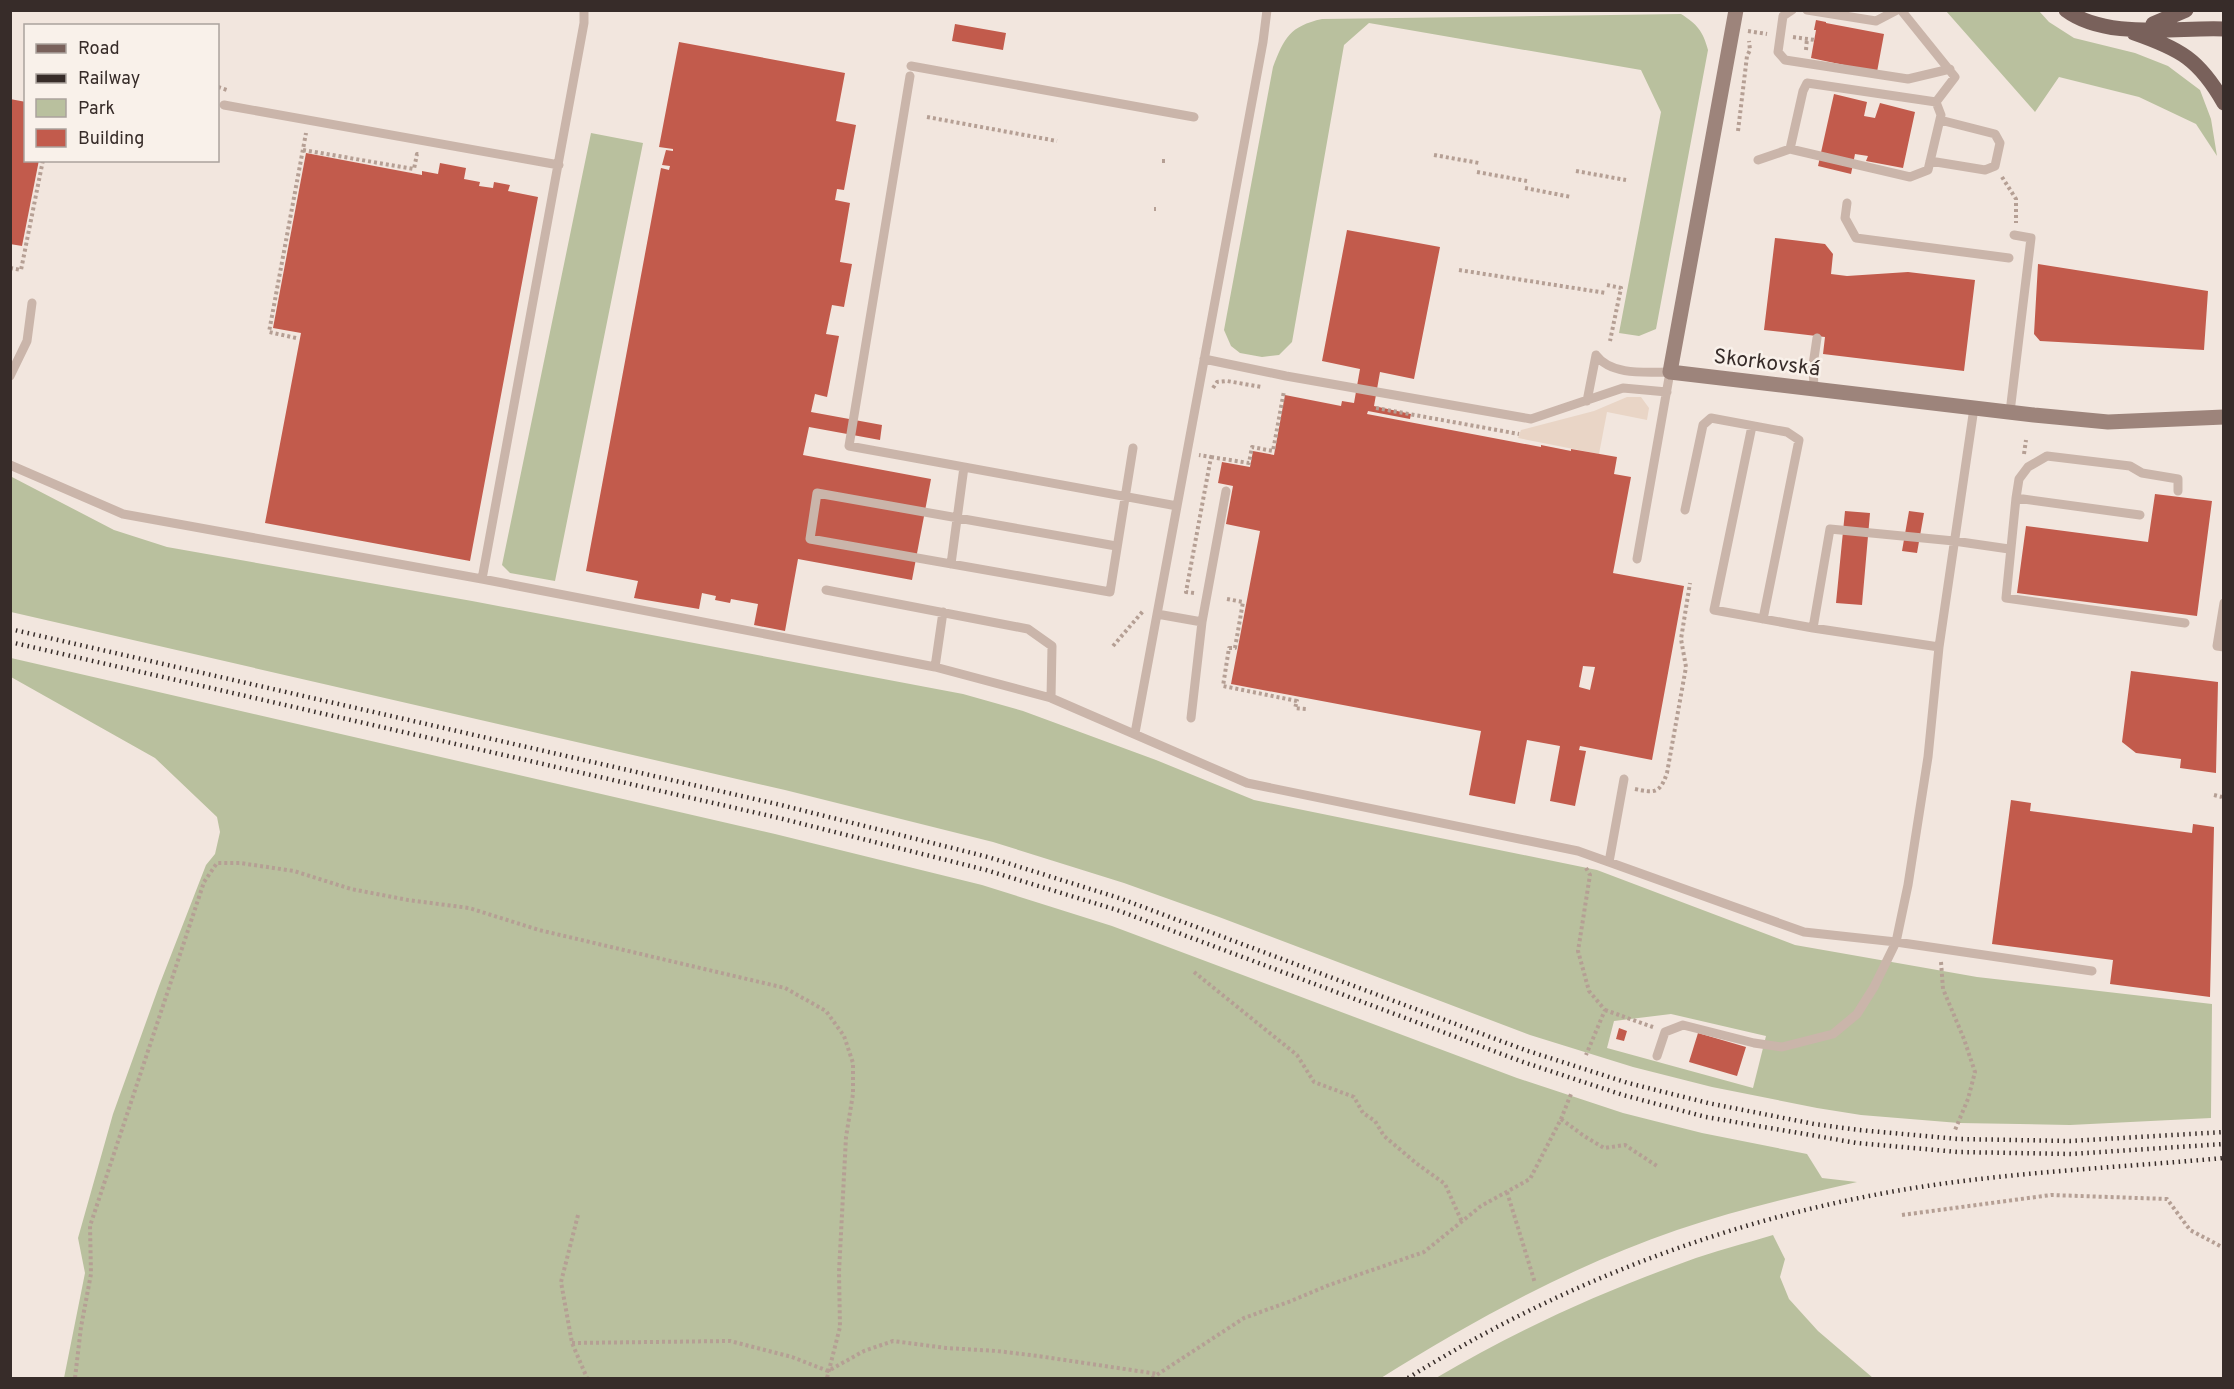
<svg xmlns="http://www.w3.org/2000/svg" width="2234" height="1389" font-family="Overpass,sans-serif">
<rect width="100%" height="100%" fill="#f2e6de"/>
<!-- green -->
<path fill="#b9c09e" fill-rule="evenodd" d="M1946 11H2039L2049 22 2074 38 2135 53 2168 66 2200 90 2211 119 2217 156 2196 124 2139 97 2059 77 2035 112Z
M1681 14C1697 24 1703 31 1708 50L1656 329 1639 336 1619 333 1661 112 1641 70 1369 23 1344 45 1292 342 1279 355 1262 357 1240 353 1231 346 1224 330 1273 67C1284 38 1290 26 1322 19Z
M591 133 643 143 555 581 510 573 502 565Z
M10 476 114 530 167 547 472 601 963 694 1023 711 1156 760 1254 800 1597 870 1795 945 1977 977 2212 1004 2211 1118 2070 1125 1959 1123 1861 1115 1817 1108 1712 1087 1633 1067 1530 1035 1219 917 1124 883 993 842 785 790 11 612ZM1671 1014 1766 1036 1753 1088 1607 1048 1614 1021Z
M11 658 775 834 982 885 1112 926 1517 1078 1623 1113 1702 1133 1807 1154 1822 1178 1857 1182C1796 1196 1736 1210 1677 1230 1572 1266 1474 1320 1381 1378H64L85 1273 78 1238 113 1114 159 986 206 865 215 854 220 832 217 817 155 758 11 677Z
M1773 1235 1785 1259 1780 1277 1789 1299 1818 1331 1873 1378H1436C1515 1331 1599 1293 1685 1262 1714 1251 1744 1244 1773 1235Z"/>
<!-- plaza -->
<path fill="#e9d5c6" d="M1627 397H1641L1649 408 1647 420 1607 412 1599 454 1518 438 1521 430 1594 411Z"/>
<!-- building -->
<path fill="#c25b4c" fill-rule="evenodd" d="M1816 20 1826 22V23L1884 34 1877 72 1811 58 1816 30H1814Z
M955 24 1006 33 1003 50 952 41Z
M679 42 845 73 836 121 856 125 844 190 837 189 835 200 850 203 840 262 852 264 844 307 832 305 826 334 839 336 827 397 815 394 811 412 882 425 880 440 809 427 803 455 931 479 912 580 798 559 785 631 754 625 758 604 731 599 730 603 715 600 716 596 702 593 699 609 634 598 638 581 586 571 661 168 669 170 670 166 662 165 666 150 673 151V149L659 147Z
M1834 94 1867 102 1864 116 1875 118 1880 103 1915 112 1903 168 1866 161 1868 156 1855 154 1851 174 1818 166Z
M10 99 26 102V160H39L22 246 10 244Z
M306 153 422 175V171L438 174 440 163 466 168 464 179 480 182 479 186 493 188 494 182 510 185 508 191 538 197 470 561 265 523 301 333 273 328Z
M1347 230 1440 247 1414 379 1380 372 1374 406 1411 414 1410 419 1368 411 1367 414 1541 447V445L1571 451V449L1617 457 1614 474 1631 477 1613 573 1684 586 1652 760 1580 746 1579 750 1586 751 1575 806 1550 801 1560 746 1527 740 1515 804 1469 795 1481 731 1231 684 1260 531 1226 524 1233 486 1218 483 1222 462 1250 467 1253 451 1274 455 1285 395 1341 406 1342 401 1354 403 1360 369 1322 361ZM1583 666 1595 667 1590 690 1579 687Z
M1775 238 1825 244 1833 254 1831 274 1847 276 1908 272 1975 280 1964 371 1823 354 1825 337 1764 330Z
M2038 264 2208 291 2204 350 2040 341 2034 334Z
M2155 494 2212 501 2197 616 2017 593 2026 526 2148 542Z
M1845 511 1870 513 1862 605 1836 603Z
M1909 511 1924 513 1917 553 1902 551Z
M2131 671 2218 682 2216 773 2180 768 2181 759 2136 753 2122 742Z
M2011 800 2031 803 2030 811 2192 833 2193 824 2214 827 2210 997 2110 984 2113 960 1992 944Z
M1619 1028 1627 1031 1624 1041 1616 1039Z
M1698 1033 1746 1047 1737 1076 1689 1062Z"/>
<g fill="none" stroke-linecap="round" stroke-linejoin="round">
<!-- path -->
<path stroke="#b59f94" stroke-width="4" stroke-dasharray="3 3" stroke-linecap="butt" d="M1748 31 1767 34
M1793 37 1815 40
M1806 50 1807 38
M218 87 227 90
M927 117 1057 141
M1738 131 1747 56 1750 50 1749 41
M303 150 414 169 417 154 420 155
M1434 155 1479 163
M1162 161H1165
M1576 171 1626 180
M1477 172 1527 181
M2002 177 2016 199V223
M1525 188 1571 197
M1154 209H1156
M10 268 21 270 43 160
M1459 270 1606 293
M1607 285 1621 288 1610 341
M296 338 269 332 306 133
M1213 388 1217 382 1227 381 1262 387
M1376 408 1519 434
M2024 454 2026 440
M1211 457 1249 463 1252 447 1273 451 1284 391
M1194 593 1186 592 1211 457 1199 455
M1227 599 1243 602 1235 648H1229L1223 686 1297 701 1295 708 1307 709
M1113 646 1144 610
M1635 789C1654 793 1660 794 1667 773L1686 667 1681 639 1690 583
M2214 795 2222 797 2224 800
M1586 868 1590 875 1578 951 1589 991 1605 1010 1586 1055
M1941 962 1943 989 1964 1039 1975 1072 1968 1099 1955 1130
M1194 972 1297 1055 1314 1082 1354 1097 1363 1113 1375 1121 1384 1136 1416 1163 1445 1184 1462 1222
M1605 1010 1653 1027
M1561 1119 1584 1136 1604 1148 1625 1145 1657 1166
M1507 1192 1535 1283
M578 1215 561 1282 572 1343 587 1378
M1902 1215 2051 1195 2167 1199 2190 1230 2224 1248
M572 1343 730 1341 792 1357 828 1371 864 1351 893 1341 946 1348 997 1351 1038 1356 1158 1374
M75 1378 81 1327 91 1274 90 1226 204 882 217 863H240L294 871 351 889 408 900 469 908 539 930 785 988 826 1011 844 1036 853 1063V1094L846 1137 839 1272 840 1327 827 1378
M1152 1378 1244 1318 1291 1301 1329 1285 1424 1252 1481 1206 1530 1179 1561 1119 1571 1094"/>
<!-- lane -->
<path stroke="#cab5aa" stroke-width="9" d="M1792 10 1783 16 1778 52 1785 60 1908 79 1950 69
M1807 10 1876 21 1897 10
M911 66 1194 117
M910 76 849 446 1177 506
M224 105 559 165
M1790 149 1910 177 1928 170 1941 115 1936 102
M1758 160 1790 149 1803 91 1807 83 1936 102 1955 77 1901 10
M1930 161 1985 170 1995 166 2000 143 1995 134 1940 120
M1847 203 1845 218 1856 238 2009 258
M1596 355C1611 376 1647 372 1670 372L1637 559
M1204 359 1286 376 1531 419 1623 388 1667 392
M10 376 27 341 32 303
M1814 389 1813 365 1817 338
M1587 401 1596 355
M2010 412 2031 238 2014 235
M1752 426 1714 610 1813 628 1939 647
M10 465 123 514 482 579 935 667 1051 698 1247 783 1578 851 1804 932 1896 942 2092 971
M2016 498 2019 479 2028 467 2047 456 2130 466 2142 473 2178 479V491
M1685 510 1703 425 1711 418 1787 432 1799 440 1763 619
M2140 515 2016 498 2006 598 2185 623
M1116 546 817 493 810 539 1110 592 1133 448
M951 564 964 467
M482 579 584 23V10
M826 590 1028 629 1052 646 1051 698
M2224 603 2217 646 2224 647
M1157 614 1202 622
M1813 628 1830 529 1954 541 2009 549
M935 667 943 612
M1191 718 1202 622 1226 491
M1135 733 1263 42 1267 10
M1609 862 1624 779
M1657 1056 1665 1032 1683 1025 1754 1043 1782 1047 1833 1034 1857 1014 1874 987 1896 942 1908 885 1928 757 1939 647 1974 408"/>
<!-- secondary -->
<path stroke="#9d847b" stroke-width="15" d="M1736 10 1670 372 2034 415 2108 422 2224 417"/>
<!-- primary -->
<path stroke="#79615b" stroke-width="15" d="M2066 10C2106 40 2176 27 2224 29
M2153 24 2186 10
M2134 33C2180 49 2199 59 2224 103"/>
<!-- rail -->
<path stroke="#372c29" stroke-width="4.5" stroke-dasharray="1.5 4.5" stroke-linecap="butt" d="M10 629 781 805 988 857 1119 898 1525 1050 1628 1083 1708 1103 1814 1124 1859 1130 1958 1139 2070 1141 2224 1132
M10 642 779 818 986 870 1117 910 1523 1062 1623 1095 1706 1117 1857 1143 1958 1152 2071 1154 2224 1144
M1408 1378C1546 1292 1700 1230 1859 1198 1979 1173 2102 1169 2224 1158"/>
</g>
<g text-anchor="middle" stroke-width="5" stroke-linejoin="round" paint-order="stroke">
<!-- street labels -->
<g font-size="21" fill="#372c29" stroke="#f9f1ea">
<text transform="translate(1767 362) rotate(7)" y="7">Skorkovská</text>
</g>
</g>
<!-- border -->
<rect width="2234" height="1389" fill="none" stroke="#372c29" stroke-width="24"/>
<!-- legend -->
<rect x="24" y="24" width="195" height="138" fill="#f9f1ea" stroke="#aba29d" stroke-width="1.5"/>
<rect x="36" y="44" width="30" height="9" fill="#79615b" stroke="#aba29d" stroke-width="1.5"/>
<text x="78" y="54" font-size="18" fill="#372c29">Road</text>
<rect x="36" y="74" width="30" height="9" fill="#372c29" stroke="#aba29d" stroke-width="1.5"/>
<text x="78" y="84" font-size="18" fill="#372c29">Railway</text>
<rect x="36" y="99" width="30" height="18" fill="#b9c09e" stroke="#aba29d" stroke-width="1.5"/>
<text x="78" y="114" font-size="18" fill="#372c29">Park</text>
<rect x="36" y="129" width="30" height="18" fill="#c25b4c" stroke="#aba29d" stroke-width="1.5"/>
<text x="78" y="144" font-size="18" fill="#372c29">Building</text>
</svg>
